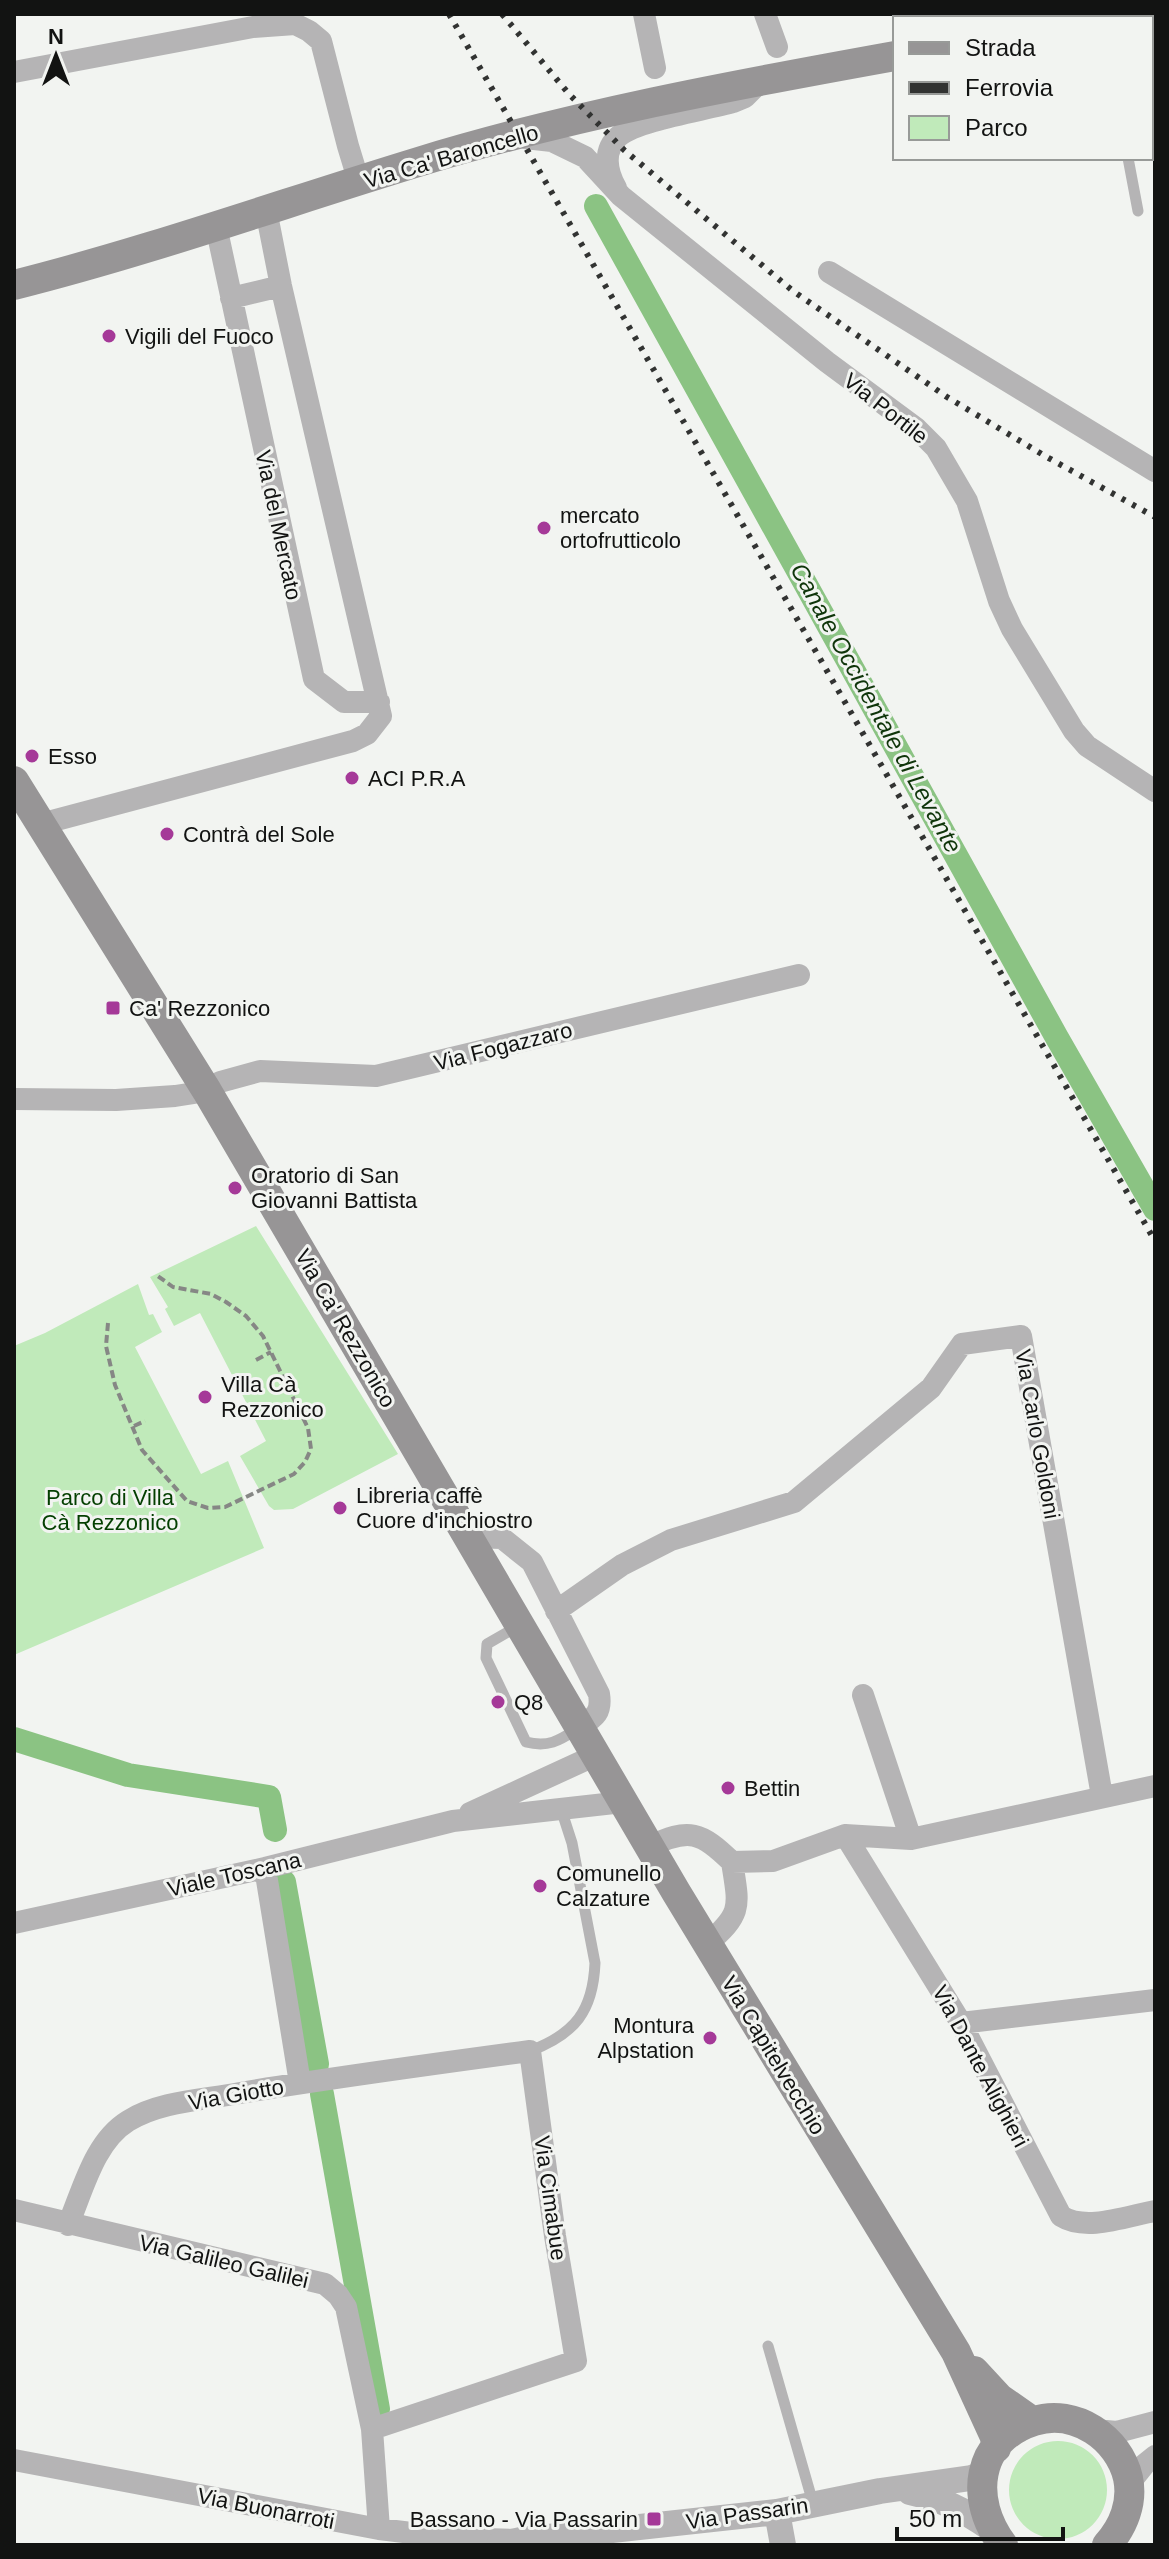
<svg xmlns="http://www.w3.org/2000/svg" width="1169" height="2559" font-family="Helvetica,sans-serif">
<rect width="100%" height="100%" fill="#f2f4f1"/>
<!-- green -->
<path fill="#c0eaba" d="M256 1226 398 1454 293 1509 274 1510 269 1506 240 1456 266 1441 200 1313 174 1326 165 1309 168 1307 150 1277Z
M138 1284 149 1315 153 1314 162 1332 135 1347 201 1474 228 1461 264 1548 14 1655V1346L45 1333Z
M1009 2490a49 49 0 1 1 98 0a49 49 0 1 1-98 0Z"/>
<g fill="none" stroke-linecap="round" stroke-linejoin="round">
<!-- canal -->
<path stroke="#8bc383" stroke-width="24" d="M596 206 1056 1036 1155 1209
M14 1739 128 1775 269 1797 275 1830
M284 1882 317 2064
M322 2094 378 2409"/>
<!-- path -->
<path stroke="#868785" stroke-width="4" stroke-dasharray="8 4" stroke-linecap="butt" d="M989 18 1014 14
M108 1323 106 1346 115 1385 142 1450 187 1501 208 1508 225 1507 294 1474 305 1462 311 1449 308 1428 263 1336 246 1316 226 1302 211 1294 173 1287 155 1274
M256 1360 271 1352
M134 1426 145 1421"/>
<!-- service -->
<path stroke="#b5b4b5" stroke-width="11" d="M1128 158 1138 211
M520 1625 487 1644 486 1658 526 1742C549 1748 560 1740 579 1728
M530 2051C575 2034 593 2011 595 1963L572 1843 561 1809
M768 2346 813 2503"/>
<!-- minor -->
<path stroke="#b5b4b5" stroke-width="22" d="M644 14 655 68
M765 14 777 47
M14 72 253 27 295 24 309 31 321 41 348 146 359 182
M525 138 552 141 585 157 621 196 827 362 916 428 936 448 967 501 999 601 1012 629 1074 731 1087 746 1155 791
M616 188C607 172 602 150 619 136 638 120 706 110 733 102L745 97 759 83
M216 226 314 679 344 702H379
M829 272 1155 471
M231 298 281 286
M41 824 353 741 367 734 381 716 281 286 266 210
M14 1099 116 1100 175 1096 207 1091 220 1082 260 1071 376 1076 799 975
M469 1537 502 1538 532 1562 599 1694C602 1713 595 1717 580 1727
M556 1611 622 1565 671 1540 794 1502 931 1388 962 1344 1021 1336 1102 1796
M863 1695 911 1839
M470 1813 596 1755
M845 1835 961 2023 1061 2216C1086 2232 1127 2216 1155 2211
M649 1847C689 1827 701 1832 732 1862L773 1861 845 1835 911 1839 1155 1786
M265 1868 300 2083
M14 1923 265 1868 453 1821 623 1802
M707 1944C743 1913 739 1907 732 1862
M961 2023 1155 2000
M14 2210 325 2284 338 2295 346 2307 372 2429 379 2529
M68 2225C83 2190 94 2142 128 2121 160 2101 204 2100 240 2093 336 2077 433 2064 530 2051L555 2236 576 2361 372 2429
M1095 2430 1117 2432 1155 2422
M14 2460 379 2529 452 2538 516 2540
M1129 2484 1145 2464 1155 2456"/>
<!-- tertiary -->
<path stroke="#b5b4b5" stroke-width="26" d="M910 2492C941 2499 964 2510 990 2528
M777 2512 783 2545
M499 2545 521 2540 777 2512 880 2491 971 2478 983 2474"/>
<!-- secondary -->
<path stroke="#979596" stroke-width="30" d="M1107 18 1130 14
M14 285C149 251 281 204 415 163 571 115 734 85 895 56
M14 781 207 1091 676 1892 956 2352 995 2437 996 2448
M974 2371 999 2398 1032 2421
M1003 2545C969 2500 975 2440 1034 2421 1075 2408 1119 2438 1128 2478 1133 2502 1124 2526 1107 2545"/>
<!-- rail -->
<path stroke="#323332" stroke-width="6" stroke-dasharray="4 8" stroke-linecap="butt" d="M449 14 1155 1241
M502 14 569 94 624 150 793 291 947 397 1045 456 1155 517"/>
</g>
<!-- markers -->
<g fill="#a53998" stroke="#f2f4f1" stroke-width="3">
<circle cx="109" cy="336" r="8"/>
<circle cx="544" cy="528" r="8"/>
<circle cx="32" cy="756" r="8"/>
<circle cx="352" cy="778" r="8"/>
<circle cx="167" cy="834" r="8"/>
<rect x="105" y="1000" width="16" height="16" rx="4"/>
<circle cx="235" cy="1188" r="8"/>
<circle cx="205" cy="1397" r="8"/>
<circle cx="340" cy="1508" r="8"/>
<circle cx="498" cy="1702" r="8"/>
<circle cx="728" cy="1788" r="8"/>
<circle cx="540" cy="1886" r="8"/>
<circle cx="710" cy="2038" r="8"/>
<rect x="646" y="2511" width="16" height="16" rx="4"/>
</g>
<g text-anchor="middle" stroke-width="6" stroke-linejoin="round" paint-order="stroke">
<!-- street labels -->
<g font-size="22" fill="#121312" stroke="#f2f4f1">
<text transform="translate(451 156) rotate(-16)" y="8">Via Ca' Baroncello</text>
<text transform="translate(886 408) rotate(38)" y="8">Via Portile</text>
<text transform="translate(279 525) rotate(78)" y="8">Via del Mercato</text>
<text transform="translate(503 1046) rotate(-14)" y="8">Via Fogazzaro</text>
<text transform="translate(346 1328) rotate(60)" y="8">Via Ca' Rezzonico</text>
<text transform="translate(1038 1434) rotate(80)" y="8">Via Carlo Goldoni</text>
<text transform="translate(234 1874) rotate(-13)" y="8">Viale Toscana</text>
<text transform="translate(774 2055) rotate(59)" y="8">Via Capitelvecchio</text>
<text transform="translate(981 2066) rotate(62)" y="8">Via Dante Alighieri</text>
<text transform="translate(236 2094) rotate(-10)" y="8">Via Giotto</text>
<text transform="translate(551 2198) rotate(82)" y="8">Via Cimabue</text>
<text transform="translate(224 2261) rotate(13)" y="8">Via Galileo Galilei</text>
<text transform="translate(266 2508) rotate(11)" y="8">Via Buonarroti</text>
<text transform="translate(747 2513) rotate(-8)" y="8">Via Passarin</text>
</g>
<!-- poi labels -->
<g font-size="22" fill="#121312" stroke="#f2f4f1" text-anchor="start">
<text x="125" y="344">Vigili del Fuoco</text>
<text x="560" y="523">mercato<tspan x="560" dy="25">ortofrutticolo</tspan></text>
<text x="48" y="764">Esso</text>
<text x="368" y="786">ACI P.R.A</text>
<text x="183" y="842">Contrà del Sole</text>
<text x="129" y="1016">Ca' Rezzonico</text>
<text x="251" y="1183">Oratorio di San<tspan x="251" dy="25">Giovanni Battista</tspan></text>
<text x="221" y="1392">Villa Cà<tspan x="221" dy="25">Rezzonico</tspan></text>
<text x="356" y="1503">Libreria caffè<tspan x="356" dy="25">Cuore d'inchiostro</tspan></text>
<text x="514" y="1710">Q8</text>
<text x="744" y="1796">Bettin</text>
<text x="556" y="1881">Comunello<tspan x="556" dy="25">Calzature</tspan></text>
<text x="694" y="2033" text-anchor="end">Montura<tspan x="694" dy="25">Alpstation</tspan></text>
<text x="638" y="2527" text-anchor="end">Bassano - Via Passarin</text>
</g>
<!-- park labels -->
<g font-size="22" fill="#033f00" stroke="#f2f4f1">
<text x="110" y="1505">Parco di Villa<tspan x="110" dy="25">Cà Rezzonico</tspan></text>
</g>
<!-- water labels -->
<g font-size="24" font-style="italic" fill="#0f350a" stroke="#f2f4f1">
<text transform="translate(876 708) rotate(61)" y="8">Canale Occidentale di Levante</text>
</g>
</g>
<!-- border -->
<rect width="1169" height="2559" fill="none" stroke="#121312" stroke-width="32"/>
<!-- legend -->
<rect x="893" y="16" width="260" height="144" fill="#f2f4f1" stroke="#989a98" stroke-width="2"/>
<rect x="909" y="42" width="40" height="12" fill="#979596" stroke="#989a98" stroke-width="2"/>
<text x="965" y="56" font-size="24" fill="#121312">Strada</text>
<rect x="909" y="82" width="40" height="12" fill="#323332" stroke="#989a98" stroke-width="2"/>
<text x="965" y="96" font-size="24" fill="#121312">Ferrovia</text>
<rect x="909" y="116" width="40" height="24" fill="#c0eaba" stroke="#989a98" stroke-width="2"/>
<text x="965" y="136" font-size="24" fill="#121312">Parco</text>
<!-- north arrow -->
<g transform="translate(56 56)" stroke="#f2f4f1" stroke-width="6" paint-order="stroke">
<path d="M0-6L14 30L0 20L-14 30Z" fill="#121312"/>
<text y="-12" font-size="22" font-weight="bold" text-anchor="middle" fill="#121312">N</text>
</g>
<!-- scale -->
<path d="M897 2527v12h166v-12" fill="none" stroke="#121312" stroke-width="4"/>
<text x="909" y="2527" font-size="24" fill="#121312" stroke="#f2f4f1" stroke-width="6" paint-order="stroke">50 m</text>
</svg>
